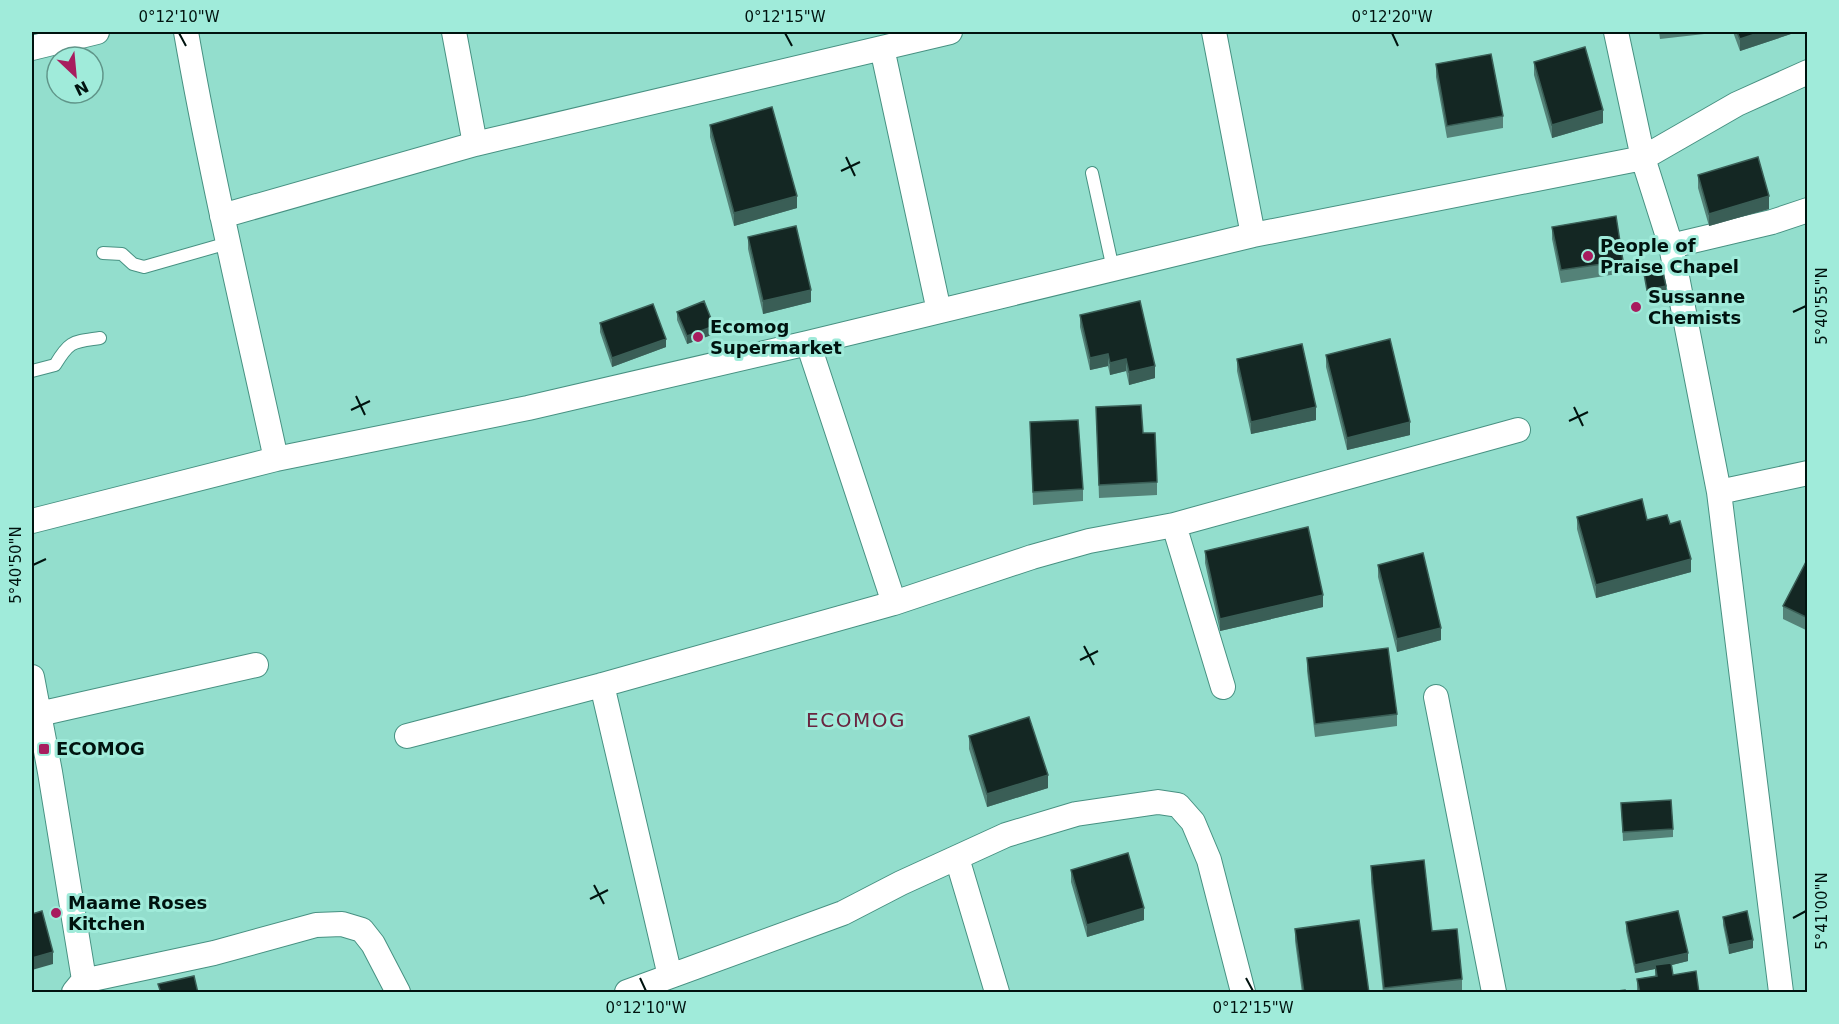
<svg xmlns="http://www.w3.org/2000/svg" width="1839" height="1024" font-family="'DejaVu Sans',sans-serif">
<rect width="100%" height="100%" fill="#93decd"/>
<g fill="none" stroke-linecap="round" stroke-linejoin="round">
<defs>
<path id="service" d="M1092 173 1113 269
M103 253 122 254 133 264 144 267 228 243
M32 371 55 365C70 340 73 342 100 338"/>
<path id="minor" d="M186 32C211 175 245 317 276 459
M454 32 475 144
M1214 32 1253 235
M1616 32 1643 158 1671 246 1719 492 1781 992
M32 48 97 32
M882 48 939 311
M222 216 475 144 950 32
M1671 246 1772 222 1808 210
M808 343 894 603
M1719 492 1808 473
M32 521 276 459 528 408 808 343 1253 235 1643 158 1737 104 1808 72
M1174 525 1223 687
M32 677 50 772 86 992
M602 685 670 976
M1436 697 1494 992
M39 714 256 665
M407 736 602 685 894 603 1032 557 1089 541 1174 525 1518 430
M957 858 997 992
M74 992 83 981 214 953 316 925 342 924 362 930 373 944 398 992
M627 992 843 913 901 883 1006 835 1076 814 1158 802 1178 805 1193 822 1209 860 1243 992"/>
</defs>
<!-- service casing -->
<use href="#service" stroke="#479182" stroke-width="14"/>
<!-- minor casing -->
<use href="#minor" stroke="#479182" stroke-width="26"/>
<!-- service -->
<use href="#service" stroke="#fff" stroke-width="12"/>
<!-- minor -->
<use href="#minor" stroke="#fff" stroke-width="24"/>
</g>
<!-- wall -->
<path fill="#548278" d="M1659 32H1713V33L1660 39Z
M1733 32H1797L1740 51Z
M1534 62 1603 123 1552 138 1534 75Z
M1436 64 1503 116V128L1447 138 1436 77Z
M710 125 797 208 734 226 710 137Z
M1698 175 1769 209 1709 226 1698 188Z
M1552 227 1623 261V273L1561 283 1552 239Z
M748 237 811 302 763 314 748 249Z
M677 312 714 334 687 344 677 320Z
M1080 315 1155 378 1129 385 1126 371 1110 375 1108 366 1090 370 1080 327Z
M600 323 666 347 612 367 600 332Z
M1326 355 1410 435 1347 450 1326 367Z
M1237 359 1316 420 1251 434 1237 371Z
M1096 407 1143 433 1157 482V495L1099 498Z
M1030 422 1083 489V501L1033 505Z
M1577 517 1647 520 1670 524 1691 572 1596 598 1577 529Z
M1205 551 1323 607 1220 631 1205 563Z
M1808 558V631L1783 619V606Z
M1378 565 1441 640 1397 652 1378 577Z
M1307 658 1397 714V726L1315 737 1307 671Z
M969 736 1048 788 987 807 969 749Z
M1621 803 1673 829V837L1623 841Z
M1371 866 1432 931 1462 979V993H1383L1371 882Z
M1071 870 1144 920 1087 937 1071 882Z
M1723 917 1753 948 1729 954 1723 925Z
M1626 922 1688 961 1672 965 1673 975 1699 993H1637V979L1655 976V969L1635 973 1626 931Z
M1295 929 1369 993H1302L1295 941Z"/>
<!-- shaded-wall -->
<path fill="#3a5e56" d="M1761 32H1797L1740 51V39Z
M1603 110V123L1552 138V125Z
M797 196V208L734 226V213Z
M1769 196V209L1709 226V214Z
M1666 286V290L1647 294V290Z
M811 290V302L763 314V301Z
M714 326V334L687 344V336Z
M666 339V347L612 367V358Z
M1108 354V366L1090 370V358Z
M1126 359V371L1110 375V363Z
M1155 366V378L1129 385V372Z
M1316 407V420L1251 434V422Z
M1410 422V435L1347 450V438Z
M1691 559V572L1596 598V585Z
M1323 595V607L1220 631V619Z
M1441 628V640L1397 652V639Z
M1048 775V788L987 807V794Z
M1144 908V920L1087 937V925Z
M1753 940V948L1729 954V945Z
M53 952V964L32 970V958Z
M1688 953V961L1656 969 1655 965V969L1635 973V965Z"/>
<!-- building -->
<path fill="#142723" stroke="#3a5e56" stroke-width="1.5" d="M1737 32H1761L1740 39Z
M1585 47 1603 110 1552 125 1534 62Z
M1491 54 1503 116 1447 126 1436 64Z
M772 107 797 196 734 213 710 125Z
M1758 157 1769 196 1709 214 1698 175Z
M1616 216 1623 261 1561 270 1552 227Z
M796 226 811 290 763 301 748 237Z
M1661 264 1666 286 1647 290 1643 268Z
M704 301 714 326 687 336 677 312Z
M1140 301 1155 366 1129 372 1126 359 1110 363 1108 354 1090 358 1080 315Z
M653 304 666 339 612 358 600 323Z
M1390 339 1410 422 1347 438 1326 355Z
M1302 344 1316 407 1251 422 1237 359Z
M1141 405 1143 433H1155L1157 482 1099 485 1096 407Z
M1078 420 1083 489 1033 492 1030 422Z
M1642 499 1647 520 1667 515 1670 524 1680 521 1691 559 1596 585 1577 517Z
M1308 527 1323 595 1220 619 1205 551Z
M1423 553 1441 628 1397 639 1378 565Z
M1808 558V618L1783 606Z
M1388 648 1397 714 1315 724 1307 658Z
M1029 717 1048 775 987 794 969 736Z
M1671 800 1673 829 1623 832 1621 803Z
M1128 853 1144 908 1087 925 1071 870Z
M1424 860 1432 931 1457 929 1462 979 1384 988 1371 866Z
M42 911 53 952 32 958V914Z
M1678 911 1688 953 1635 965 1626 922Z
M1747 911 1753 940 1729 945 1723 917Z
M1359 920 1369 993H1304L1295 929Z
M1671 963 1673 975 1696 971 1699 993H1640L1637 979 1657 976 1655 965Z
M194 976 198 993H161L158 984Z
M1625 990V993H1600Z"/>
<!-- ticks -->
<path fill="none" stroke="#00130f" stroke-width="2" d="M179 33 186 46M785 33 792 46M1392 33 1398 46M846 157 855 176M841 171 860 162M1793 312 1806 306M356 396 365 415M1574 407 1583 426M351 410 370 401M1569 421 1588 412M33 565 46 559M1084 646 1094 665M1080 660 1098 651M594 885 604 904M590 899 608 890M1793 918 1806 911M640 978 646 991M1246 978 1253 991"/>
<!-- markers -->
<g fill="#a81c5e" stroke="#a0ebda" stroke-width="2">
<circle cx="1588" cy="256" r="6"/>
<circle cx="1636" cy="307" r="6"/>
<circle cx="698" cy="337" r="6"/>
<rect x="38" y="743" width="12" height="12" rx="3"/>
<circle cx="56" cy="913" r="6"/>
</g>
<g text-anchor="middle" stroke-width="6" stroke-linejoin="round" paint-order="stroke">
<!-- poi labels -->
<g font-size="18" font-weight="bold" fill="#00130f" stroke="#a0ebda" text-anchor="start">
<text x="1600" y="252">People of<tspan x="1600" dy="21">Praise Chapel</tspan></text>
<text x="1648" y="303">Sussanne<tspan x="1648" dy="21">Chemists</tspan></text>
<text x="710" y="333">Ecomog<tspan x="710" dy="21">Supermarket</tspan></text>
<text x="56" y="755">ECOMOG</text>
<text x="68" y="909">Maame Roses<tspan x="68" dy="21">Kitchen</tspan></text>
</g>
<!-- neighbourhood labels -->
<g font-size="20" letter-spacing="1.5" fill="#692640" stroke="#a0ebda">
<text x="856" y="727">ECOMOG</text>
</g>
</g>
<!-- border -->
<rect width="1839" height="1024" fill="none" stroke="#a0ebda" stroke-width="66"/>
<!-- north arrow -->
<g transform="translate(75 75) rotate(154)"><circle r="28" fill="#a0ebda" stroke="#609589" stroke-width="1.5"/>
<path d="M0-4.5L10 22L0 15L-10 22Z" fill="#a81c5e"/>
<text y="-9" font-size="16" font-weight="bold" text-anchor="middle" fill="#00130f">N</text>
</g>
<rect x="33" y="33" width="1773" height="958" fill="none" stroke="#00130f" stroke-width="2"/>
<g font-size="15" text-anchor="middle" fill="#00130f">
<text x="179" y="22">0°12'10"W</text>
<text x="785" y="22">0°12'15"W</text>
<text x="1392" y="22">0°12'20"W</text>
<text transform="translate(1822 306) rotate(-90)" y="5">5°40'55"N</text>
<text transform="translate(16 565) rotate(-90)" y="5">5°40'50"N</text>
<text transform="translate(1822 911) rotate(-90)" y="5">5°41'00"N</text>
<text x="646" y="1013">0°12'10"W</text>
<text x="1253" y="1013">0°12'15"W</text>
</g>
</svg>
